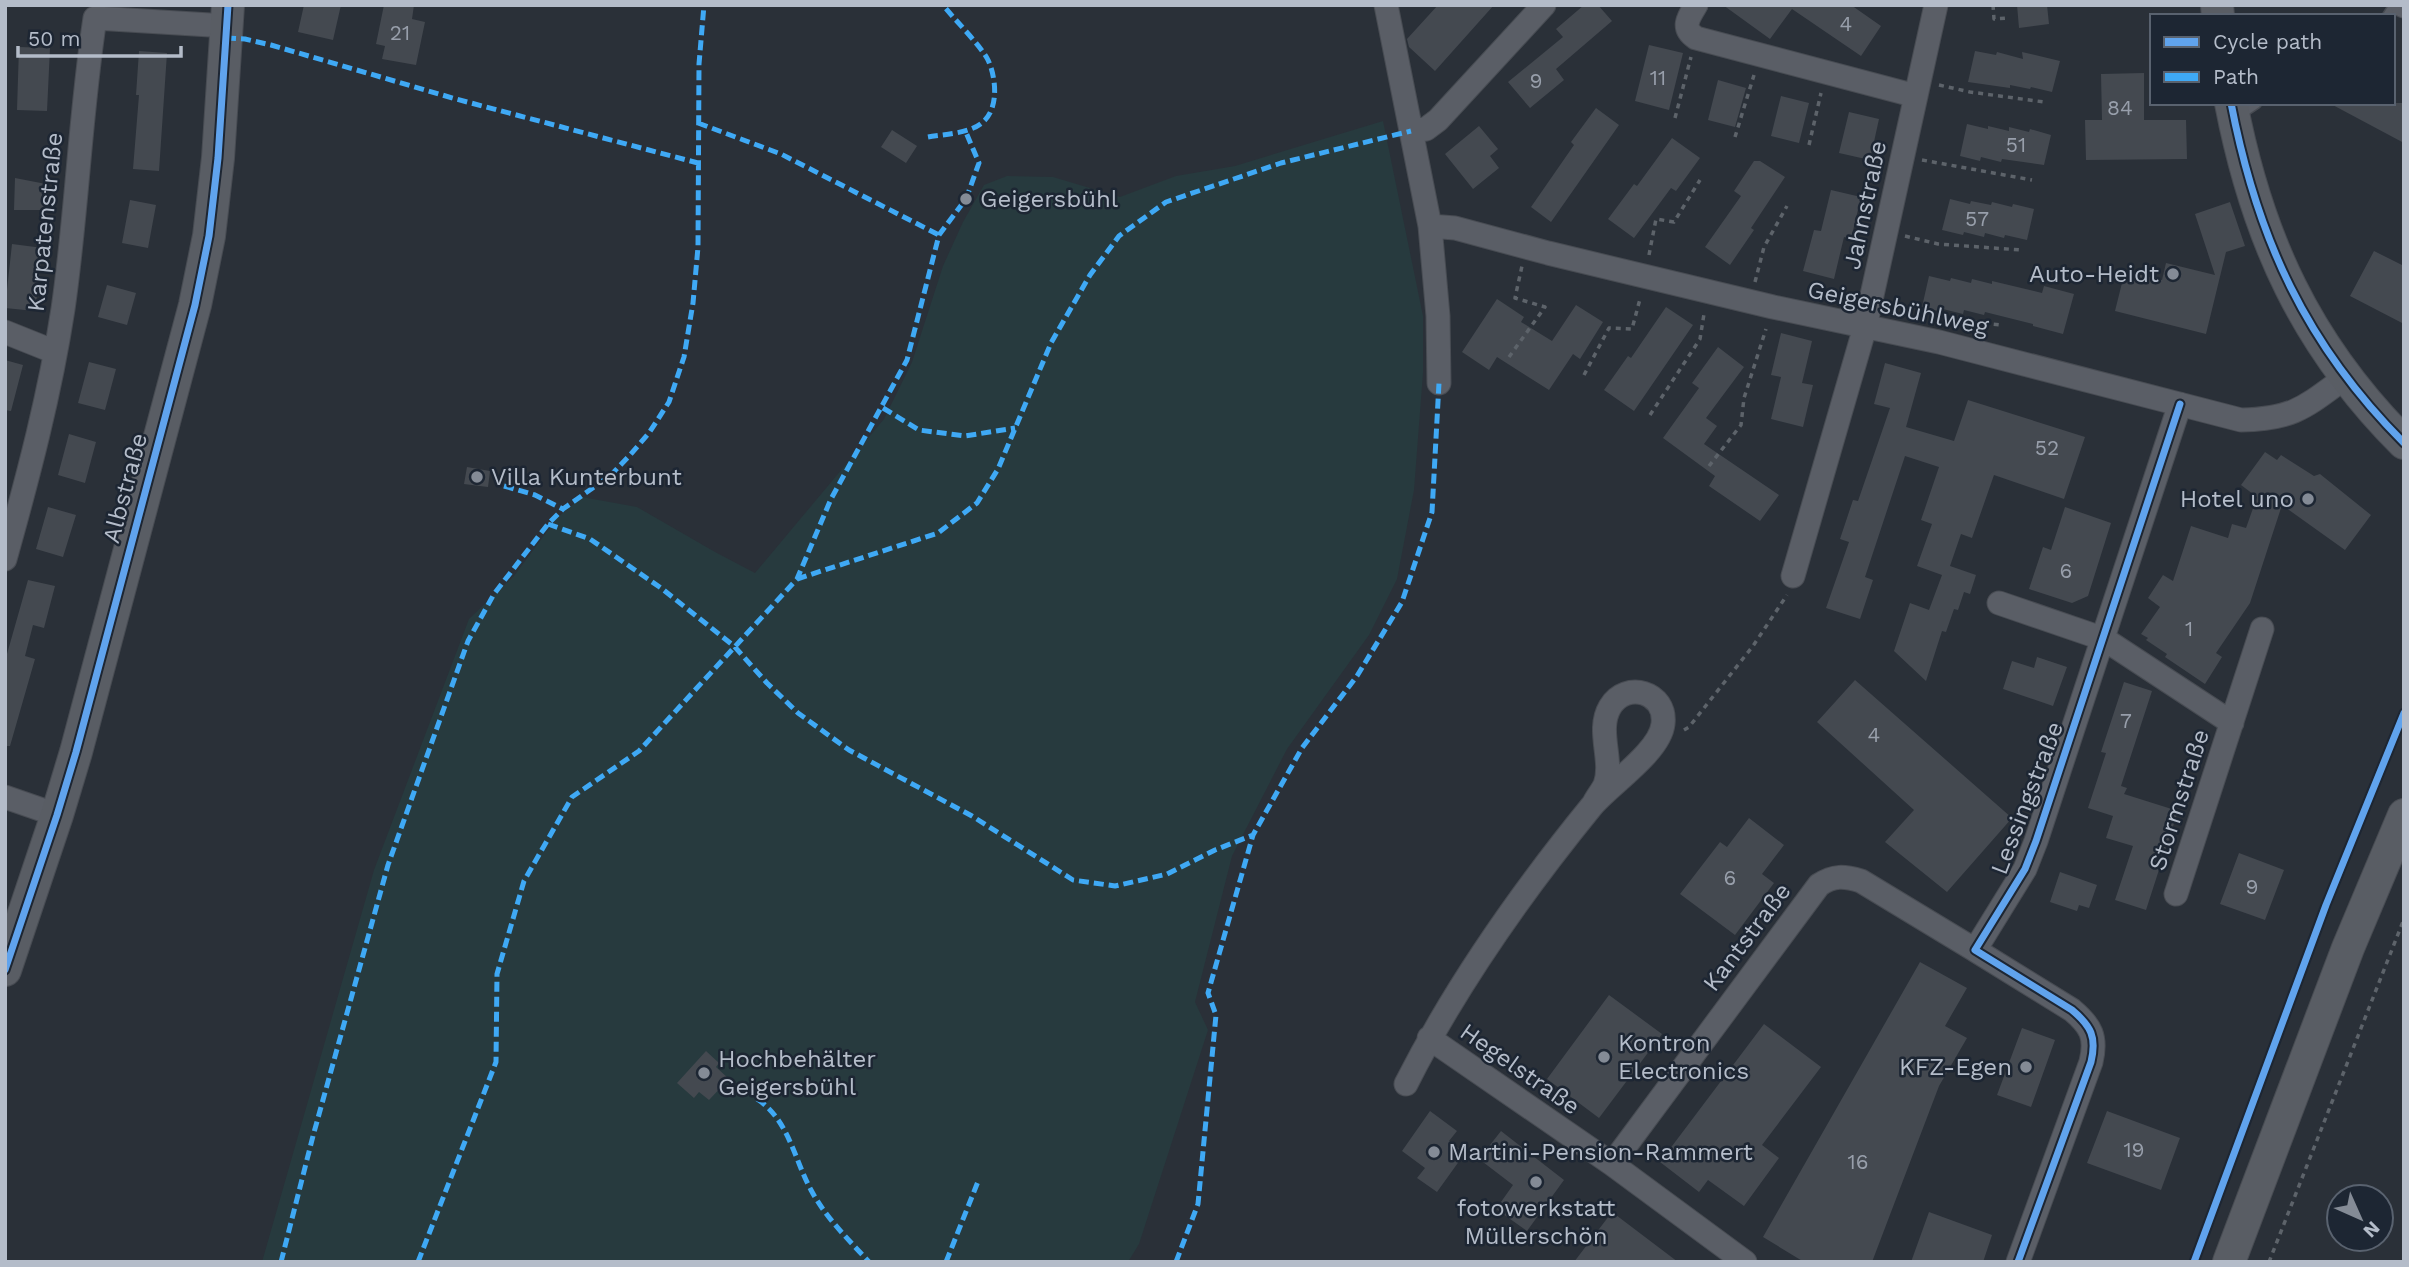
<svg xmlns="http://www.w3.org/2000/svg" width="2409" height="1267" font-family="'Work Sans',sans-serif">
<rect width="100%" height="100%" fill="#2a3038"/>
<!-- green -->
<path fill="#273a3e" d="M1383 121 1423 316V373L1414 490 1397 579 1369 635 1287 749 1232 856 1195 1002 1208 1030 1139 1244 1128 1262H262L374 870 469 619 514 576 557 518 582 497 637 507 715 552 755 573 884 419 912 362 943 266 963 222 984 185 1007 176 1053 177 1120 197 1176 176 1235 166Z"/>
<!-- building -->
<path fill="#444950" d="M304 5H341L333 40 298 32Z
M384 5H414L412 19 425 22 416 65 382 59 385 46 376 44Z
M1438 5H1494L1435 71 1409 47 1407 39Z
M1584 5H1598L1612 21 1556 69 1564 80 1530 108 1508 82 1563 37 1556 29Z
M1723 5H1851L1881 26 1861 56 1792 9 1770 39Z
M2017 5H2047L2049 24 2019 28Z
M1649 45 1683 53 1669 110 1635 101Z
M19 47 50 48 47 111 17 110Z
M139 51 167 53 159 171 133 169 139 95H136Z
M1975 51 1996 55 1997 52 2023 59 2022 52 2060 61 2052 92 2031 87 2030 89 2010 85V88L1968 82Z
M2144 73V120H2186L2187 159 2086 160 2085 120H2102L2101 74Z
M1718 80 1746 88 1735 127 1708 120Z
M1781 96 1809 103 1799 143 1771 136Z
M2329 103H2404V143Z
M1596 108 1619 125 1551 222 1531 207 1574 145 1571 142Z
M1849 112 1879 119 1870 160 1839 153Z
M1967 124 1988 129V126L2009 131V127L2029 132 2030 129 2051 135 2044 165 2002 159 2001 162 1981 157 1980 161 1960 156Z
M1479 126 1498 149 1490 156 1499 168 1473 189 1445 154Z
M892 130 917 146 906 163 881 147Z
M1672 138 1700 158 1676 191 1671 188 1634 238 1608 219 1634 184 1637 186Z
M1754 161H1760L1785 177 1751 228 1754 230 1730 265 1705 247 1741 196 1734 191Z
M15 178 46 184V210H14Z
M1831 190 1861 197 1851 239 1844 237 1834 279 1803 271 1814 230 1821 231Z
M1950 199 1970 204 1971 201 1991 205 1992 202 2012 207 2013 204 2034 209 2027 240 2005 235 2004 238 1985 233 1984 237 1964 232 1963 235 1942 230Z
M130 200 156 205 148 248 122 243Z
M2230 202 2245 246 2226 252 2206 334 2115 311 2125 271 2162 280 2166 263 2215 275 2195 214Z
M12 244 43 248 35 311 5 308Z
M2374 251 2404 266V324L2350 296Z
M1929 276 1950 281 1951 278 1971 283 1972 279 1992 284V281L2042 293 2044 286 2074 294 2063 334 2033 326V324L1985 312 1984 315 1964 310 1963 314 1943 309 1942 312 1922 307Z
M107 285 136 293 127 325 98 317Z
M1497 299 1524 317 1521 322 1552 341 1576 305 1603 322 1580 359 1573 354 1549 390 1497 357 1489 370 1462 352Z
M1666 307 1693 325 1634 411 1604 390 1628 356 1631 358Z
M1781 333 1812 341 1802 383 1813 385 1803 427 1771 419 1781 377 1771 375Z
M1718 347 1744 367 1706 418 1717 426 1704 444 1779 495 1760 521 1709 486 1715 476 1663 438 1699 388 1692 383Z
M5 360 23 365 11 411 5 410Z
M89 362 116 369 105 410 78 403Z
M1885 363 1921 373 1906 427 1954 441 1968 400 2085 437 2064 499 1994 475 1972 538 1961 534 1950 566 1976 575 1970 594 1964 592 1958 610 1954 609 1946 632 1942 631 1926 681 1894 651 1910 603 1929 610 1942 575 1917 566 1932 524 1921 520 1939 467 1905 456 1865 577 1873 580 1860 619 1826 608 1849 542 1840 539 1853 500 1858 501 1890 408 1874 404Z
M69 434 96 442 85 483 58 475Z
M2265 452 2277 460 2281 455 2314 476 2320 474 2371 515 2345 550 2282 505 2250 603 2216 653 2222 657 2205 684 2165 657 2167 654 2146 640 2148 638 2141 634 2160 607 2148 598 2163 575 2173 581 2191 526 2228 538 2232 524 2246 528 2257 497 2241 485Z
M467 467 490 471 488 487 464 484Z
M48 507 76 515 63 557 36 549Z
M2065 507 2111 523 2088 596 2072 603 2029 589 2043 547 2051 550Z
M28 580 55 586 44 628 33 625 25 656 35 659 10 746H5V661Z
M2037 657 2067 667 2053 706 2003 689 2012 661 2034 668Z
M1855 680 2012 818 1947 892 1885 842 1914 810 1817 722Z
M2124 682 2152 691 2121 786 2127 788 2124 794 2178 811 2146 910 2115 900 2133 846 2106 838 2113 816 2088 808 2106 753 2101 752Z
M1749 818 1784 845 1762 874 1774 883 1735 935 1680 894 1720 842 1727 847Z
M2239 853 2284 870 2265 920 2220 904Z
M2060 872 2097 885 2089 908 2079 905 2077 911 2050 902Z
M1920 962 1967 988 1945 1026 1967 1038 1939 1086 1872 1262H1804L1763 1237Z
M1609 995 1662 1034 1599 1118 1547 1079Z
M1764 1024 1821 1067 1762 1145 1779 1158 1744 1206 1708 1180 1699 1192 1660 1162Z
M2022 1028 2055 1040 2031 1107 1997 1095Z
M706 1051 719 1063 716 1067 729 1079 709 1100 699 1092 694 1098 677 1083Z
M1430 1111 1457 1131 1449 1141 1465 1153 1437 1192 1417 1178 1425 1168 1402 1151Z
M2107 1111 2180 1138 2161 1190 2087 1163Z
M1501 1131 1564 1180 1527 1231 1496 1209 1513 1185 1479 1159Z
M1612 1212 1678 1262H1574Z
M1929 1212 1992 1235 1983 1262H1911Z"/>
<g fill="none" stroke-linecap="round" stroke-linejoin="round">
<defs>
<path id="lane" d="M2388 16 2395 5
M2238 115 2256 103"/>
<path id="street" d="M1386 5 1430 226 1438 316 1439 383
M1696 5C1688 18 1681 28 1696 38L1916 96
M2402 5 2404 6
M1411 131 1426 129 1438 120 1544 5
M1430 226 1455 228 1548 253 1773 307 1939 342 2241 420C2294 419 2305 407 2346 377
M5 332 55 352
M5 559C28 477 50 394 63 309 77 213 80 115 95 18L227 26
M1793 576 1865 327 1936 5
M1999 603 2104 639 2232 723
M5 797 57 815
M2176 894 2262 629
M1429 1038 1612 1164 1745 1262
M1406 1084C1456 985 1521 893 1591 807 1609 785 1660 752 1663 724 1667 692 1626 680 1610 707 1596 731 1614 760 1605 785 1602 791 1597 797 1594 803
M1612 1164 1819 885C1834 875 1844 876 1861 881L1975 950
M2018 1262 2091 1062C2097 1037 2091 1026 2072 1010L1975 950 2025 869 2036 841 2180 404"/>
<path id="secondary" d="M2217 5 2218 16
M2231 103C2257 238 2306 345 2404 443
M5 970 57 815 76 752 195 305 209 236 218 158 228 5
M2229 1262 2348 948 2404 815"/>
</defs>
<!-- lane casing -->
<use href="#lane" stroke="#484c53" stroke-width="13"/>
<!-- street casing -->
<use href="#street" stroke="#484c53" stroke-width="25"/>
<!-- secondary casing -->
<use href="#secondary" stroke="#484c53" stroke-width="34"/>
<!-- path -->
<path stroke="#5d636a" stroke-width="3.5" stroke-dasharray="5 5" stroke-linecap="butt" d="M1993 5 1994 19 2009 18
M1939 85 1970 92 2044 102
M1675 118 1691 57
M1735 137 1754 75
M1809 145 1821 93
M1922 160 2032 180
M1905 236 1938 244 2021 250
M1649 255 1656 219 1674 222 1700 180
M1755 282 1764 247 1787 206
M1944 319 2000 325
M1509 357 1545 307 1515 298 1522 266
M1584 375 1609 328 1632 329 1640 299
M1650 415 1700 339 1704 314
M1709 466 1741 425 1744 398 1766 329
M1684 730 1689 727 1753 646 1787 595
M2194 1262 2326 905 2404 713
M2269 1262 2404 919"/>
<!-- lane -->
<use href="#lane" stroke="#5a5e66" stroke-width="10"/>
<!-- street -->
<use href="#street" stroke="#5a5e66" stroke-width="23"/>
<!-- secondary -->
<use href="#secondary" stroke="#595d64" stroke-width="32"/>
<!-- quiet -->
<path stroke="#3fa9f5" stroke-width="5" stroke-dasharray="10 5" stroke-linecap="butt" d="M226 38 245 39 271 45 456 99 698 163
M698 123 781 154 939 235
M928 137C944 134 971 134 984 121 999 107 996 77 988 60 981 46 954 19 943 5
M883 408 919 430 965 436 1015 428
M504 486 535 495 563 509
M548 524 590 539 661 588 734 646 767 683 798 713 849 750 972 816 1073 880 1115 886 1167 874 1215 850 1253 835
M797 579 938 533 977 503 998 469 1051 343 1090 275 1119 236 1166 202 1281 163 1411 131
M757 1099C789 1120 794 1159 811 1190 826 1218 848 1239 869 1262
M281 1262 313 1136 388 865 468 641 494 594 548 524 563 509 611 475 630 455 649 433 669 402 684 357 693 303 698 247 699 64 704 5
M418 1262 496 1062 497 974 524 881 572 797 639 751 797 579 831 499 907 360 939 235 966 199 979 163 965 130
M946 1262 979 1179
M1176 1262 1198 1204 1216 1015 1208 993 1253 835 1302 748 1357 676 1402 602 1432 512 1439 383"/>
<defs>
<path id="cycleway" d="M2231 103C2257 238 2306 345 2404 443
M5 970 57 815 76 752 195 305 209 236 218 158 228 5
M2018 1262 2091 1062C2097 1037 2091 1026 2072 1010L1975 950 2025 869 2036 841 2180 404
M2194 1262 2326 905 2404 713"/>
</defs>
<!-- cycleway casing -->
<use href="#cycleway" stroke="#1d2633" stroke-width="11"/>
<!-- cycleway -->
<use href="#cycleway" stroke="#60a3ed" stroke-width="7"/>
</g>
<!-- markers -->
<g fill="#848b96" stroke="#1d2633" stroke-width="2.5">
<circle cx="966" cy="199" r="7"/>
<circle cx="2173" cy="274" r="7"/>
<circle cx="477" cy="477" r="7"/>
<circle cx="2308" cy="499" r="7"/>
<circle cx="1604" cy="1057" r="7"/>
<circle cx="2026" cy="1067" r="7"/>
<circle cx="704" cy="1073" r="7"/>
<circle cx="1434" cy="1152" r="7"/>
<circle cx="1536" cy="1182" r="7"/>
</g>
<g text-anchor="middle" stroke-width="5" stroke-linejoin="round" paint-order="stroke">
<!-- number labels -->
<g font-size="21" fill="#989fab">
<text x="1846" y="31">4</text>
<text x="400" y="40">21</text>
<text x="1658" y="85">11</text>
<text x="1536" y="88">9</text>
<text x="2120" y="115">84</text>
<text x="2016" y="152">51</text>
<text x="1977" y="226">57</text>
<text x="2047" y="455">52</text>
<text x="2066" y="578">6</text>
<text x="2189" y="636">1</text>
<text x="2126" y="728">7</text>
<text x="1874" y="742">4</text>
<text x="1730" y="885">6</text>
<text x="2252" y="894">9</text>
<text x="2134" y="1157">19</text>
<text x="1858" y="1169">16</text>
</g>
<!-- poi labels -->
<g font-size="24" fill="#b4bcc9" stroke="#1d2633" text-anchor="start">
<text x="980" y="207">Geigersbühl</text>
<text x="2159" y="282" text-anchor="end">Auto-Heidt</text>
<text x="491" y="485">Villa Kunterbunt</text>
<text x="2294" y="507" text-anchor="end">Hotel uno</text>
<text x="1618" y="1051">Kontron<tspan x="1618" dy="28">Electronics</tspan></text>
<text x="718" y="1067">Hochbehälter<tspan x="718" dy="28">Geigersbühl</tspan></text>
<text x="2012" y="1075" text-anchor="end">KFZ-Egen</text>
<text x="1448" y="1160">Martini-Pension-Rammert</text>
<text x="1536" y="1216" text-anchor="middle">fotowerkstatt<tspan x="1536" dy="28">Müllerschön</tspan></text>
</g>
<!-- street labels -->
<g font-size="24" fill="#b4bcc9" stroke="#1d2633">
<text transform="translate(1865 205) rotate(-78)" y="8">Jahnstraße</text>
<text transform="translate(45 222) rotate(-84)" y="8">Karpatenstraße</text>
<text transform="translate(1898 308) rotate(12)" y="8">Geigersbühlweg</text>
<text transform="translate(125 488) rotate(-75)" y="8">Albstraße</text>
<text transform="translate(2027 798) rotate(-69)" y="8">Lessingstraße</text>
<text transform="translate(2179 800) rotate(-72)" y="8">Stormstraße</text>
<text transform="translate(1747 937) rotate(-53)" y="8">Kantstraße</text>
<text transform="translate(1520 1069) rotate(35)" y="8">Hegelstraße</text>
</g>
</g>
<!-- border -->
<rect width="2409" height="1267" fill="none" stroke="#b4bcc9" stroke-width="14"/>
<!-- legend -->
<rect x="2150" y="14" width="245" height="91" fill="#1d2633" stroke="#59626f" stroke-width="2"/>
<rect x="2164" y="37" width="35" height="10" fill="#60a3ed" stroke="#59626f" stroke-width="2"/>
<text x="2213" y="49" font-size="21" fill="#b4bcc9">Cycle path</text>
<rect x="2164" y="72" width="35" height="10" fill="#3fa9f5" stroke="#59626f" stroke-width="2"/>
<text x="2213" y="84" font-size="21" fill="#b4bcc9">Path</text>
<!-- north arrow -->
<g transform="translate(2360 1218) rotate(135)"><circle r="33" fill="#1d2633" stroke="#59626f" stroke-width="2"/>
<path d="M0-5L12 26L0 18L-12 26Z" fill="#848b96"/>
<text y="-10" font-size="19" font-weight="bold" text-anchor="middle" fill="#b4bcc9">N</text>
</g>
<!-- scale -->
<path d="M18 46v10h163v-10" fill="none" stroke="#b4bcc9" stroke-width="3.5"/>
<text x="28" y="46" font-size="21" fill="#b4bcc9" stroke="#1d2633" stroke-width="5" paint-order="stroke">50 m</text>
</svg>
